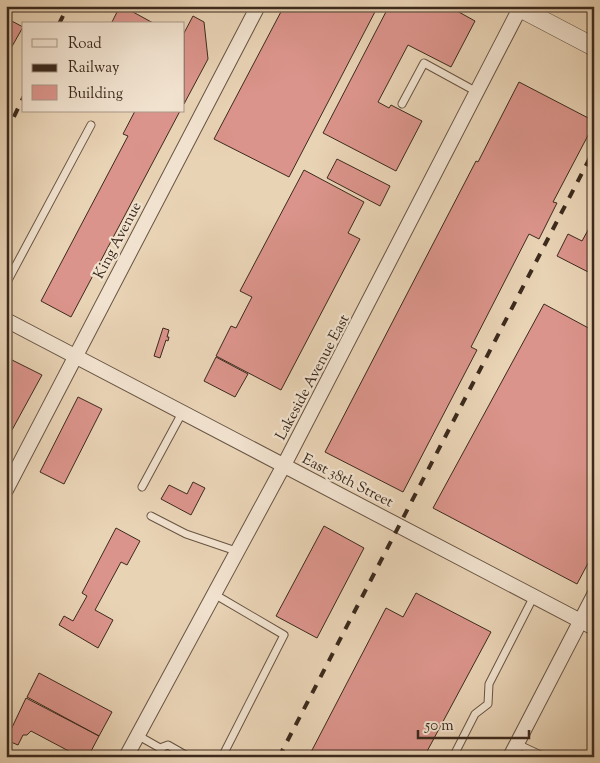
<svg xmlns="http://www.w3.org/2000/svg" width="600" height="763" font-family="'Sorts Mill Goudy',serif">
<rect width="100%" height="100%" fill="#e9d3b5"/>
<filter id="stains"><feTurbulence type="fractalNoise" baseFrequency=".004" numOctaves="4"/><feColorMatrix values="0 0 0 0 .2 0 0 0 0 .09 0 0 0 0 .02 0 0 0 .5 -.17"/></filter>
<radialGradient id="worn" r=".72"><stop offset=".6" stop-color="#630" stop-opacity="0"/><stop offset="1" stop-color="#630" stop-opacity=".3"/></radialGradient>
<!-- building -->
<path fill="#db948b" stroke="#3c2a1d" d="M120 6H122L155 24H111Z
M284 6H378L289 177 214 139Z
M389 6H448L475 21 451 67 408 45 378 102 389 108 391 105 422 121 396 171 323 133Z
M193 16 204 22 208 59 184 104V33Z
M6 18 23 27 6 57Z
M519 82 594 121V124L553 202 557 203 539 239 529 234 471 347 477 350 403 492 325 452 476 161 478 162Z
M135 111H180L71 317 41 301 128 136 123 134Z
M337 159 390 186 380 206 327 178Z
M304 170 364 202 348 233 360 239 281 390 216 356 231 326 236 328 252 297 240 291Z
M593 221 594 222V275L557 256 568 234 582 241Z
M544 304 594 331V552L577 584 433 508Z
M163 328 169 330 167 337H169L168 341 166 340 160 358 154 356Z
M6 357 42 375 6 441Z
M216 357 248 374 235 397 204 381Z
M78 397 102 409 64 484 40 472Z
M193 482 205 488 191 515 161 499 169 485 187 494Z
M324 526 364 548 317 638 276 616Z
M116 528 140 541 127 565 121 562 95 610 113 620 98 648 59 625 64 616 73 621 87 596 82 593Z
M416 593 491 632 424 757H314L310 754 386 608 403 617Z
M39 673 112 712 99 736 27 697Z
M26 698 99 736 88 757H80L31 731 27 735H23L18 745 6 740Z"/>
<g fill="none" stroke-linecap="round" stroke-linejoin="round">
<defs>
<path id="service" d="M402 104 424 63 477 92
M6 284 91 125
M142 487 182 413
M151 516 186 534 236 551
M214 594 284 635 222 757
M137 735 160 748 163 755 167 757
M517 744 545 757
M160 748 168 745 189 757
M453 757 475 714 488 704 489 684 534 596"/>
<path id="minor" d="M6 320 594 628
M6 490 258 6
M126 757 284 465 520 8
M510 757 594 595"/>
<path id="tertiary" d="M516 6 594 47"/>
</defs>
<!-- service casing -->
<use href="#service" stroke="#675443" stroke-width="9"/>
<!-- minor casing -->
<use href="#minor" stroke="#675443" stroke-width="16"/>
<!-- tertiary casing -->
<use href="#tertiary" stroke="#675443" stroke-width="19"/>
<!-- service -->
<use href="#service" stroke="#f1e2cf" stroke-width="7"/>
<!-- minor -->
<use href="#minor" stroke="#f1e2cf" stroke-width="14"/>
<!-- tertiary -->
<use href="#tertiary" stroke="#f1e2cf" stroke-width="18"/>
<!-- rail -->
<path stroke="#3c2a1d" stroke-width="4" stroke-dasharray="9 9" stroke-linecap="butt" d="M59 24 68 6
M6 133 24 96
M279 757 594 150"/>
</g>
<g text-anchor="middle" stroke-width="4.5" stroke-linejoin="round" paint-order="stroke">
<!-- street labels -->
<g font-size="15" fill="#3c2a1d" stroke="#f1e2cf">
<text transform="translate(117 240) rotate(-62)" y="5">King Avenue</text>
<text transform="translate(312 377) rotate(-62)" y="5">Lakeside Avenue East</text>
<text transform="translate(348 480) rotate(27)" y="5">East 38th Street</text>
</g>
</g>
<!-- margin -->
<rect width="600" height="763" fill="none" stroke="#e9d3b5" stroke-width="25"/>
<rect x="8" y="8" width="585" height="748" fill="none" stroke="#3c2a1d" stroke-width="2.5"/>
<rect x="12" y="12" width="575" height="738" fill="none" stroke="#3c2a1d"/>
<!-- legend -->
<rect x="22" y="22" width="162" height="90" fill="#f1e2cf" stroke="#a99888"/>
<rect x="32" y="39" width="25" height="8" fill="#f1e2cf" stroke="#a99888"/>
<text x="68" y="48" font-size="15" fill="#3c2a1d">Road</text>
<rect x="32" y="64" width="25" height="8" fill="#3c2a1d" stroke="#a99888"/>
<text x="68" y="72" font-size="15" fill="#3c2a1d">Railway</text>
<rect x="32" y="85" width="25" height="15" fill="#db948b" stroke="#a99888"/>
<text x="68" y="98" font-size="15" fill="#3c2a1d">Building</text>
<!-- scale -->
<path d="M418 730v8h111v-8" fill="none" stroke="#3c2a1d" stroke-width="2.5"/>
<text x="425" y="730" font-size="15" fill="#3c2a1d" stroke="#f1e2cf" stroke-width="4" paint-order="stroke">50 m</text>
<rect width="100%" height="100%" filter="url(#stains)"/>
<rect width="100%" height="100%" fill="url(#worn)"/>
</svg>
